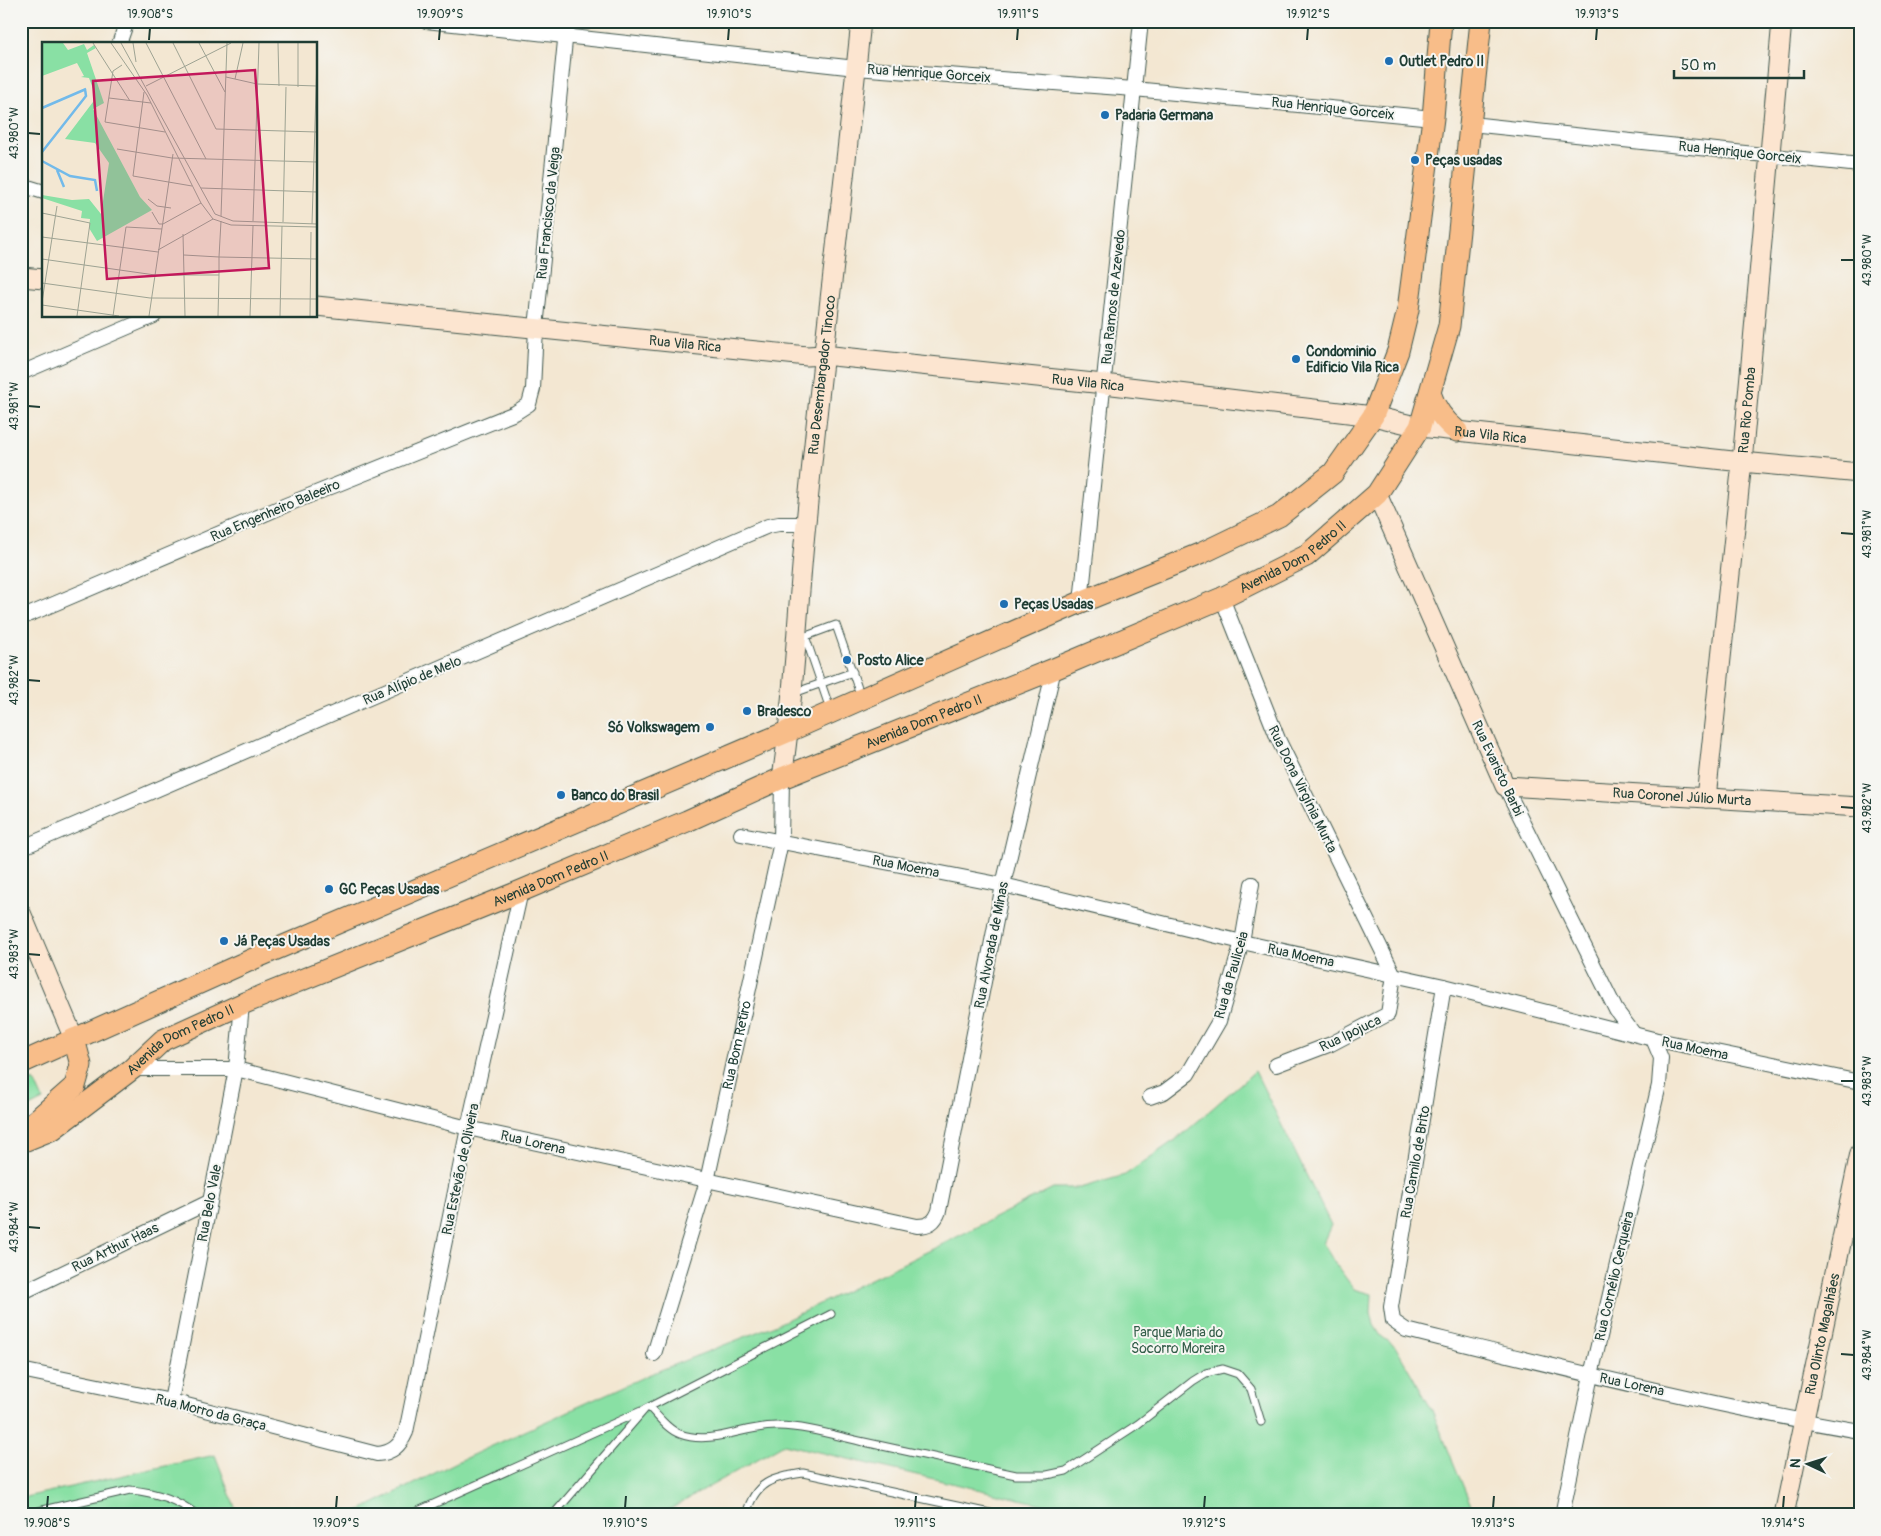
<svg xmlns="http://www.w3.org/2000/svg" width="1881" height="1536" font-family="Pangolin,sans-serif">
<rect width="100%" height="100%" fill="#f6f6f2"/>
<filter id="ink" filterUnits="userSpaceOnUse"><feTurbulence type="fractalNoise" baseFrequency=".02" numOctaves="2"/><feDisplacementMap in="SourceGraphic" scale="10" xChannelSelector="R" yChannelSelector="G"/><feConvolveMatrix kernelMatrix="1 2 1 2 8 2 1 2 1" color-interpolation-filters="sRGB"/></filter>
<filter id="wash" filterUnits="userSpaceOnUse"><feTurbulence type="fractalNoise" baseFrequency=".0096" numOctaves="4" result="noise"/><feDisplacementMap in="SourceGraphic" scale="20" xChannelSelector="R" yChannelSelector="G"/><feGaussianBlur stdDeviation="1.12" result="paint"/><feColorMatrix in="noise" values="0 0 0 0 0 0 0 0 0 0 0 0 0 0 0 0 0 1.4 0 .05"/><feComposite in="paint" operator="in"/></filter>
<g filter="url(#wash)">
<rect width="100%" height="100%" fill="#f3e7d2"/>
<!-- green -->
<path fill="#89e0a4" stroke="#548e6c" d="M1255 1071 1331 1225 1323 1243 1334 1262 1354 1289 1372 1294 1371 1312 1374 1325 1381 1336 1395 1346 1431 1408 1475 1515H1088L784 1444 660 1515H351L457 1462 648 1375 780 1323 941 1245 1053 1188H1080L1125 1175 1182 1135Z
M34 1080 43 1100 21 1111V1085Z
M215 1455 238 1515H21V1498Z"/>
</g>
<g filter="url(#ink)">
<g fill="none" stroke-linecap="round" stroke-linejoin="round">
<defs>
<path id="lane" d="M805 636 830 709
M798 639 836 625 861 697
M794 693 853 672
M649 1407C658 1416 668 1430 680 1434 712 1446 745 1425 778 1426 804 1426 837 1436 864 1442 914 1453 965 1464 1016 1475H1047L1066 1471 1138 1424 1193 1381 1206 1373 1223 1369 1238 1374 1251 1389 1261 1422
M21 1515 130 1490C155 1492 177 1499 197 1515
M409 1515 641 1411
M553 1515 645 1409 831 1314
M746 1515C755 1481 772 1478 803 1473L999 1515"/>
<g id="street">
<path d="M426 21 856 68 1134 89 1433 118"/>
<path d="M119 44 127 21"/>
<path d="M1471 124 1860 165"/>
<path d="M21 185 44 192"/>
<path d="M21 373 154 316"/>
<path d="M1222 598 1278 739 1394 975 1388 1014 1331 1044 1276 1065"/>
<path d="M1081 602 1141 21"/>
<path d="M21 618 286 505 515 413 529 404 533 389 536 328 567 21"/>
<path d="M1505 786 1616 1010 1634 1034"/>
<path d="M741 834 1003 885 1242 942 1444 986 1653 1039 1860 1082"/>
<path d="M21 848 768 526 779 524H806"/>
<path d="M1444 986 1391 1307 1393 1321 1406 1330C1557 1367 1707 1405 1860 1431"/>
<path d="M132 1069H236L468 1128 917 1226C929 1226 935 1222 939 1211L1003 885 1054 669"/>
<path d="M1150 1097 1164 1092 1188 1074 1219 1021 1242 942 1252 884"/>
<path d="M21 1293 209 1202"/>
<path id="s1" d="M654 1354 707 1181 781 842 782 778"/>
<path d="M21 1370 171 1401 377 1454C392 1453 400 1446 406 1432L468 1128 521 891"/>
<path d="M171 1401 236 1069 242 1004"/>
<path d="M1562 1515 1591 1375 1659 1085 1661 1058 1653 1039"/>
</g>
<g id="secondary">
<path d="M21 277 44 279"/>
<path id="s2" d="M316 306 807 356 823 355 1104 384 1373 416 1420 427 1742 462 1860 473"/>
<path id="s3" d="M1377 494 1505 786 1860 807"/>
<path id="s4" d="M782 778C795 693 797 608 806 523 822 355 844 189 861 21"/>
<path id="s5" d="M1706 798 1742 462 1782 21"/>
<path d="M21 913 74 1039"/>
<path id="s6" d="M1784 1515 1860 1153"/>
</g>
<g id="primary">
<path d="M1430 393C1435 409 1443 420 1457 431"/>
<path d="M21 1063 253 959 789 731 1081 602 1202 553 1279 516 1333 473 1373 416 1398 351 1408 310 1433 118 1441 21"/>
<path d="M21 1129 33 1123 75 1086 81 1065 74 1039"/>
<path id="s7" d="M21 1142 53 1129 132 1069 163 1040 242 1004 521 891 687 821 782 778 1054 669 1222 598 1306 556 1377 494 1420 427 1449 326 1481 21"/>
</g>
</defs>
<!-- lane casing -->
<use href="#lane" stroke="#3f564c" stroke-width="9"/>
<!-- street casing -->
<use href="#street" stroke="#3f564c" stroke-width="16"/>
<!-- secondary casing -->
<use href="#secondary" stroke="#3f564c" stroke-width="21"/>
<!-- primary casing -->
<use href="#primary" stroke="#3f564c" stroke-width="23"/>
<!-- lane -->
<use href="#lane" stroke="#fff" stroke-width="7"/>
<!-- street -->
<use href="#street" stroke="#fff" stroke-width="14"/>
<!-- secondary -->
<use href="#secondary" stroke="#fce5d0" stroke-width="19"/>
<!-- primary -->
<use href="#primary" stroke="#f8bd89" stroke-width="21"/>
</g>
</g>
<!-- ticks -->
<path fill="none" stroke="#1f3d34" stroke-width="2" d="M149 40 150 28M439 40 440 28M728 40 729 28M1017 40 1018 28M1307 40 1308 28M1596 40 1597 28M28 133 40 134M1841 260H1854M28 406 40 407M1841 533 1854 534M28 680 40 681M1841 807 1854 808M28 954 40 955M1841 1081H1854M28 1227 40 1228M1841 1354 1854 1355M47 1508 48 1496M336 1508 337 1496M625 1508 626 1496M915 1508 916 1496M1204 1508 1205 1496M1493 1508 1494 1496M1783 1508 1784 1496"/>
<!-- markers -->
<g fill="#1f6fb2" stroke="#f6f6f2" stroke-width="2">
<circle cx="1389" cy="61" r="5"/>
<circle cx="1105" cy="115" r="5"/>
<circle cx="1415" cy="160" r="5"/>
<circle cx="1296" cy="359" r="5"/>
<circle cx="1004" cy="604" r="5"/>
<circle cx="847" cy="660" r="5"/>
<circle cx="747" cy="711" r="5"/>
<circle cx="710" cy="727" r="5"/>
<circle cx="561" cy="795" r="5"/>
<circle cx="329" cy="889" r="5"/>
<circle cx="224" cy="941" r="5"/>
</g>
<g text-anchor="middle" stroke-width="4" stroke-linejoin="round" paint-order="stroke">
<!-- poi labels -->
<g font-size="14" font-weight="bold" fill="#1f3d34" stroke="#f6f6f2" text-anchor="start">
<text x="1399" y="66">Outlet Pedro II</text>
<text x="1115" y="120">Padaria Germana</text>
<text x="1425" y="165">Peças usadas</text>
<text x="1306" y="356">Condominio<tspan x="1306" dy="16">Edificio Vila Rica</tspan></text>
<text x="1014" y="609">Peças Usadas</text>
<text x="857" y="665">Posto Alice</text>
<text x="757" y="716">Bradesco</text>
<text x="700" y="732" text-anchor="end">Só Volkswagem</text>
<text x="571" y="800">Banco do Brasil</text>
<text x="339" y="894">GC Peças Usadas</text>
<text x="234" y="946">Já Peças Usadas</text>
</g>
<!-- street labels -->
<g font-size="14" fill="#1f3d34" stroke="#f6f6f2">
<text transform="translate(929 73) rotate(4)" y="5">Rua Henrique Gorceix</text>
<text transform="translate(1333 108) rotate(6)" y="5">Rua Henrique Gorceix</text>
<text transform="translate(1740 152) rotate(6)" y="5">Rua Henrique Gorceix</text>
<text transform="translate(548 213) rotate(-84)" y="5">Rua Francisco da Veiga</text>
<text transform="translate(1113 297) rotate(-84)" y="5">Rua Ramos de Azevedo</text>
<text dy="5" stroke="none"><textPath href="#s2" startOffset="371">Rua Vila Rica</textPath></text>
<text dy="5" stroke="none"><textPath href="#s4" startOffset="405">Rua Desembargador Tinoco</textPath></text>
<text dy="5" stroke="none"><textPath href="#s2" startOffset="776">Rua Vila Rica</textPath></text>
<text dy="5" stroke="none"><textPath href="#s5" startOffset="390">Rua Rio Pomba</textPath></text>
<text dy="5" stroke="none"><textPath href="#s2" startOffset="1182">Rua Vila Rica</textPath></text>
<text transform="translate(275 510) rotate(-23)" y="5">Rua Engenheiro Baleeiro</text>
<text dy="5" stroke="none"><textPath href="#s7" startOffset="1406">Avenida Dom Pedro II</textPath></text>
<text transform="translate(412 680) rotate(-23)" y="5">Rua Alípio de Melo</text>
<text dy="5" stroke="none"><textPath href="#s7" startOffset="1001">Avenida Dom Pedro II</textPath></text>
<text transform="translate(1498 768) rotate(65)" y="5">Rua Evaristo Barbi</text>
<text transform="translate(1303 789) rotate(64)" y="5">Rua Dona Virgínia Murta</text>
<text dy="5" stroke="none"><textPath href="#s3" startOffset="496">Rua Coronel Júlio Murta</textPath></text>
<text transform="translate(906 866) rotate(11)" y="5">Rua Moema</text>
<text dy="5" stroke="none"><textPath href="#s7" startOffset="596">Avenida Dom Pedro II</textPath></text>
<text transform="translate(991 945) rotate(-79)" y="5">Rua Alvorada de Minas</text>
<text transform="translate(1301 955) rotate(12)" y="5">Rua Moema</text>
<text transform="translate(1231 975) rotate(-74)" y="5">Rua da Pauliceia</text>
<text transform="translate(1350 1033) rotate(-26)" y="5">Rua Ipojuca</text>
<text dy="5" stroke="none"><textPath href="#s7" startOffset="191">Avenida Dom Pedro II</textPath></text>
<text dy="5" stroke="none"><textPath href="#s1" startOffset="320">Rua Bom Retiro</textPath></text>
<text transform="translate(1695 1048) rotate(12)" y="5">Rua Moema</text>
<text transform="translate(533 1142) rotate(13)" y="5">Rua Lorena</text>
<text transform="translate(1415 1162) rotate(-80)" y="5">Rua Camilo de Brito</text>
<text transform="translate(460 1169) rotate(-78)" y="5">Rua Estevão de Oliveira</text>
<text transform="translate(209 1203) rotate(-79)" y="5">Rua Belo Vale</text>
<text transform="translate(115 1247) rotate(-26)" y="5">Rua Arthur Haas</text>
<text transform="translate(1614 1276) rotate(-77)" y="5">Rua Cornélio Cerqueira</text>
<text dy="5" stroke="none"><textPath href="#s6" startOffset="185">Rua Olinto Magalhães</textPath></text>
<text transform="translate(1632 1384) rotate(12)" y="5">Rua Lorena</text>
<text transform="translate(211 1412) rotate(14)" y="5">Rua Morro da Graça</text>
</g>
<!-- park labels -->
<g font-size="14" fill="#345e4a" stroke="#f6f6f2">
<text x="1178" y="1337">Parque Maria do<tspan x="1178" dy="16">Socorro Moreira</tspan></text>
</g>
</g>
<!-- overview -->
<g transform="translate(42 42)">
<rect width="275" height="275" fill="#f3e7d2"/>
<path d="M0 1H21L26 8 42 2 45 8 52 3 54 6 45 11 62 61 51 67 98 155 110 168 55 199 47 186 48 177 39 176 40 169 0 156V153L30 158 47 157 59 172 67 121 53 101 23 97 51 60 53 52 47 36 39 35 42 34 35 21 0 34Z" fill="#89e0a4"/>
<path fill="none" stroke="#72baea" stroke-width="2.5" d="M0 66 44 47M0 110 44 54 43 47M0 119 28 134 53 138 55 149M15 128 22 145"/>
<path fill="none" stroke="#9ea393" stroke-width="1" d="M51 1 88 59M69 1 105 53 159 161 171 177 189 183 275 185M79 1 173 172 191 179 275 182M91 1 94 20M104 1 164 117M131 1 174 87 275 90M157 1 183 50M236 1 237 44M256 1V45M80 23 71 29 63 80 123 90M184 35 215 42 275 44M193 37 201 1M104 44 189 1M102 50 91 134 150 144M67 56 109 61M75 107 130 116 275 120M159 146 275 150M106 157 115 164 129 166M110 170 117 182H121L159 161M0 171 48 181 35 274M179 174 185 1M211 179 217 1M241 180 244 45M270 182 275 15M141 192 143 274M0 195 116 210M116 208 171 177M142 213 177 215 179 179M0 217 113 233H177V215L275 217M0 241 108 256 275 257M0 260 15 164M0 263 77 274M71 274 84 185 120 187M107 274 131 112M176 274 177 233M208 274 211 184M238 274 240 184M268 274 269 190"/>
<path fill="#c2185b" fill-opacity="0.15" stroke="#c2185b" stroke-width="2.5" d="M213 28 227 226 65 237 51 39Z"/>
<rect width="275" height="275" fill="none" stroke="#1f3d34" stroke-width="2.5"/>
</g>
<!-- margin -->
<rect width="1881" height="1536" fill="none" stroke="#f6f6f2" stroke-width="55"/>
<!-- north arrow -->
<g transform="translate(1808 1464) rotate(274)" stroke="#f6f6f2" stroke-width="4" paint-order="stroke">
<path d="M0-4L9 19L0 12L-9 19Z" fill="#1f3d34"/>
<text y="-8" font-size="14" font-weight="bold" text-anchor="middle" fill="#1f3d34">N</text>
</g>
<!-- scale -->
<path d="M1674 70v8h130v-8" fill="none" stroke="#1f3d34" stroke-width="2.5"/>
<text x="1681" y="70" font-size="15" fill="#1f3d34" stroke="#f6f6f2" stroke-width="4" paint-order="stroke">50 m</text>
<rect x="28" y="28" width="1826" height="1480" fill="none" stroke="#1f3d34" stroke-width="2"/>
<g font-size="12" text-anchor="middle" fill="#1f3d34">
<text x="150" y="18">19.908°S</text>
<text x="440" y="18">19.909°S</text>
<text x="729" y="18">19.910°S</text>
<text x="1018" y="18">19.911°S</text>
<text x="1308" y="18">19.912°S</text>
<text x="1597" y="18">19.913°S</text>
<text transform="translate(14 133) rotate(-90)" y="4">43.980°W</text>
<text transform="translate(1867 260) rotate(-90)" y="4">43.980°W</text>
<text transform="translate(14 406) rotate(-90)" y="4">43.981°W</text>
<text transform="translate(1867 534) rotate(-90)" y="4">43.981°W</text>
<text transform="translate(14 680) rotate(-90)" y="4">43.982°W</text>
<text transform="translate(1867 808) rotate(-90)" y="4">43.982°W</text>
<text transform="translate(14 954) rotate(-90)" y="4">43.983°W</text>
<text transform="translate(1867 1081) rotate(-90)" y="4">43.983°W</text>
<text transform="translate(14 1227) rotate(-90)" y="4">43.984°W</text>
<text transform="translate(1867 1355) rotate(-90)" y="4">43.984°W</text>
<text x="47" y="1527">19.908°S</text>
<text x="336" y="1527">19.909°S</text>
<text x="625" y="1527">19.910°S</text>
<text x="915" y="1527">19.911°S</text>
<text x="1204" y="1527">19.912°S</text>
<text x="1493" y="1527">19.913°S</text>
<text x="1783" y="1527">19.914°S</text>
</g>
</svg>
